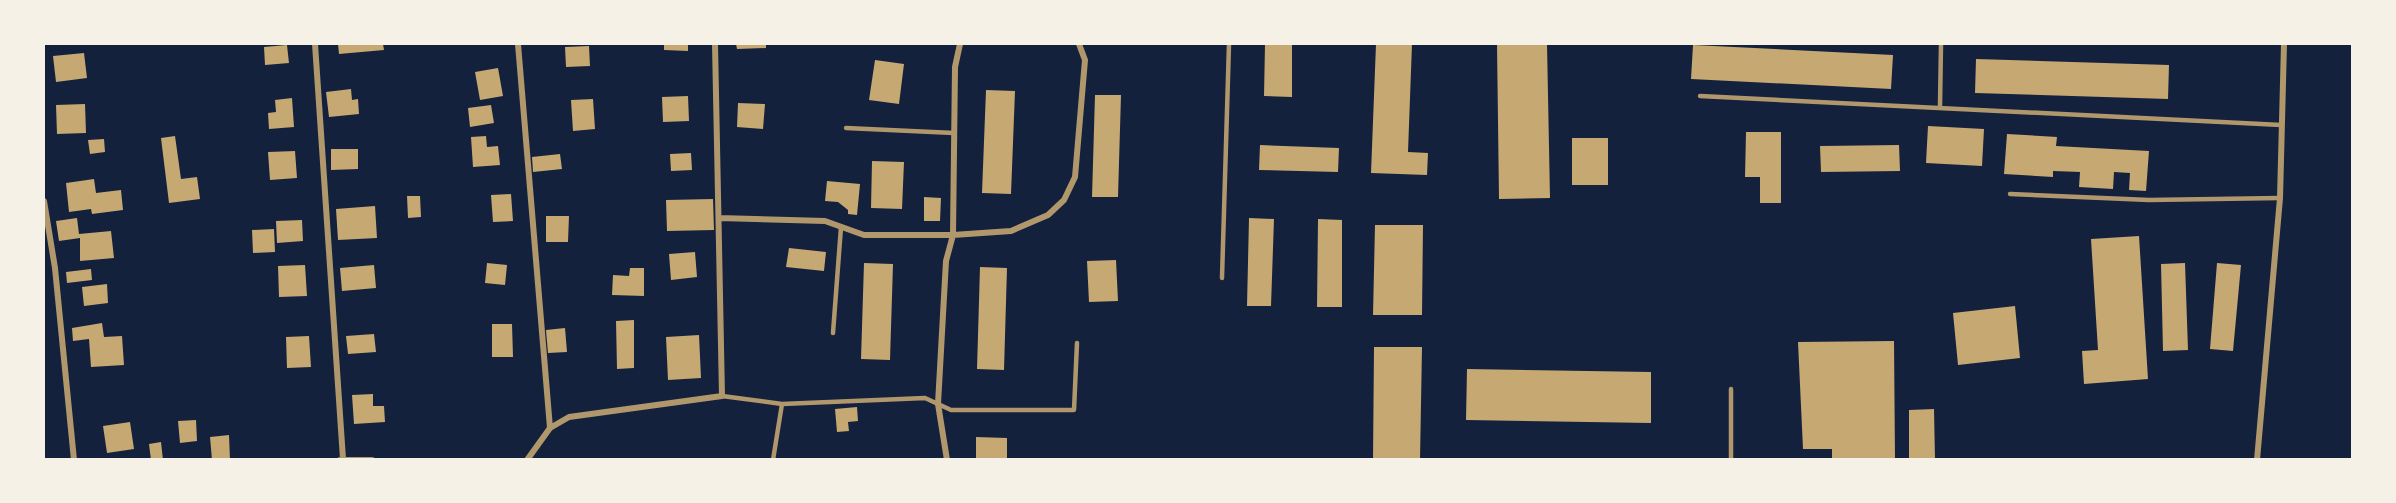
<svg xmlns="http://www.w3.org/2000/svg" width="2396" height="503" font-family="'Open Sans',sans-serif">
<rect width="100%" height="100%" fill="#14213d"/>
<!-- building -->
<path fill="#c6a872" d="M338 44H383L384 50 339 54Z
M664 44H688V51L664 50Z
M736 44H766V48L737 49Z
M1265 44H1292V97L1264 96Z
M1376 44H1412L1408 152 1428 153 1427 175 1371 173Z
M1497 44H1547L1550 198 1499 199Z
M287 45 289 63 265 65 264 47Z
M1693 45 1893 55 1891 89 1691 79Z
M589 46 590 66 566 67 565 47Z
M84 53 87 78 56 82 53 56Z
M1976 59 2169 65 2168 99 1975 93Z
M875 60 904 64 899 104 869 100Z
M498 68 503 96 480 100 475 72Z
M351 89 352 100 358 99 359 114 329 117 326 92Z
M986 90 1015 91 1011 194 982 193Z
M1095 95H1121L1118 197H1092Z
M688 96 689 121 663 122 662 97Z
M292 98 294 127 269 129 268 113 276 112 275 100Z
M593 99 595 129 573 131 571 100Z
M738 103 765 104 763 129 737 127Z
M85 104 86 133 57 134 56 105Z
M491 105 494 123 470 127 468 108Z
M1928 126 1984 129 1982 166 1926 163Z
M1746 132H1781V203H1760V177H1745Z
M2007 134 2057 137 2056 146 2149 151 2146 191 2129 190 2130 173 2114 172 2113 189 2079 187 2080 172 2053 171V177L2004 174Z
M175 136 181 179 197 177 200 199 169 203 161 138Z
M486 136 487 147 498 146 500 165 473 167 471 137Z
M1572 138H1608V185H1572Z
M104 139 105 152 90 154 88 140Z
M1260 145 1339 148 1338 172 1259 170Z
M1899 145 1900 171 1821 172 1820 146Z
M331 149H358V169L331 170Z
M295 151 297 178 270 180 268 152Z
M691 153 692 170 671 171 670 154Z
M560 154 562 169 533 172 532 157Z
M872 161 904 162 902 209 871 208Z
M94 179 96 193 121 190 123 210 92 214 91 209 69 212 66 183Z
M827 181 860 184 857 215 848 214V210L838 202 825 201Z
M511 194 513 221 493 222 491 195Z
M407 196H420L421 217 408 218Z
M924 197 941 198 940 221H924Z
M713 199 714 230 667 231 666 200Z
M375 206 377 238 338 240 336 209Z
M546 216H569L568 242H546Z
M77 218 79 234 111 231 114 258 80 261V238L59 241 56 221Z
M1249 218 1274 219 1271 306H1247Z
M1318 219 1342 220V307H1317Z
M302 220 303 241 277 243 276 221Z
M1375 225H1423L1422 315H1373Z
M274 229 275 252 253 253 252 230Z
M2139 236 2148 379 2084 384 2082 351 2098 350 2091 239Z
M789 248 826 252 824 271 786 267Z
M695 252 697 277 671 280 669 254Z
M1116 260 1118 301 1089 302 1087 261Z
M487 263 507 265 505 285 485 283Z
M864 263 893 264 890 360 861 359Z
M2185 263 2188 350 2163 351 2161 264Z
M2217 263 2241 265 2233 351 2210 349Z
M305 265 307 296 279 297 278 266Z
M374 265 376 288 342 291 340 268Z
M980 267 1007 268 1004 370 977 369Z
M630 268H644V296L612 295 613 275 629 276Z
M91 269 92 280 67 283 66 272Z
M107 284 108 303 84 306 82 287Z
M2015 306 2020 358 1958 365 1953 313Z
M634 320V368L617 369 616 321Z
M102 323 104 337 122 336 124 365 91 367 89 339 73 341 72 328Z
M492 324H512L513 357H492Z
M565 328 567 352 548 353 546 330Z
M374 334 376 352 348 354 346 336Z
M699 335 701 378 668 380 666 337Z
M309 336 311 367 287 368 286 337Z
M1894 341 1895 460H1832V449H1803L1798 342Z
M1374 347H1422L1420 460H1373Z
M1467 369 1651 372V423L1466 420Z
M373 394V406H384L385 422 354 424 352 395Z
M857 407 858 421 848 422 849 431 837 432 835 409Z
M1934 409 1935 460H1909V410Z
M196 420 197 441 180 443 178 421Z
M130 422 134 449 107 453 103 426Z
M229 435 230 460H212L210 437Z
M976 437 1007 438V460H976Z
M161 442 163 460H151L149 444Z"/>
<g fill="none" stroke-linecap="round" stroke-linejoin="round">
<!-- service -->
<path stroke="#b1986c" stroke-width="4.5" d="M1700 96 2281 125
M1940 106 1941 44
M846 128 954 133
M2010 194 2149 200 2280 198
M1222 278 1229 44
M833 333 841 227
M722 396 782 404 773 460
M782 404 925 398 951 410H1074L1077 343
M1731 460V389"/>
<!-- minor -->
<path stroke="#b1986c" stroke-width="6" d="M315 44 343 459
M518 44 550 428
M44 201 55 268 74 460
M719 218 825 221 864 235H953L1011 231 1048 215 1064 200 1075 177 1085 60 1079 44
M340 460H372
M527 460 550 428 569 417 722 396 715 44
M947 460 938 404 946 261 953 235 955 67 960 44
M2257 460 2280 198 2284 44"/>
</g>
<!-- border -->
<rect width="2396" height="503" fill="none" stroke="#f6f1e7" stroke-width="90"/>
</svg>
